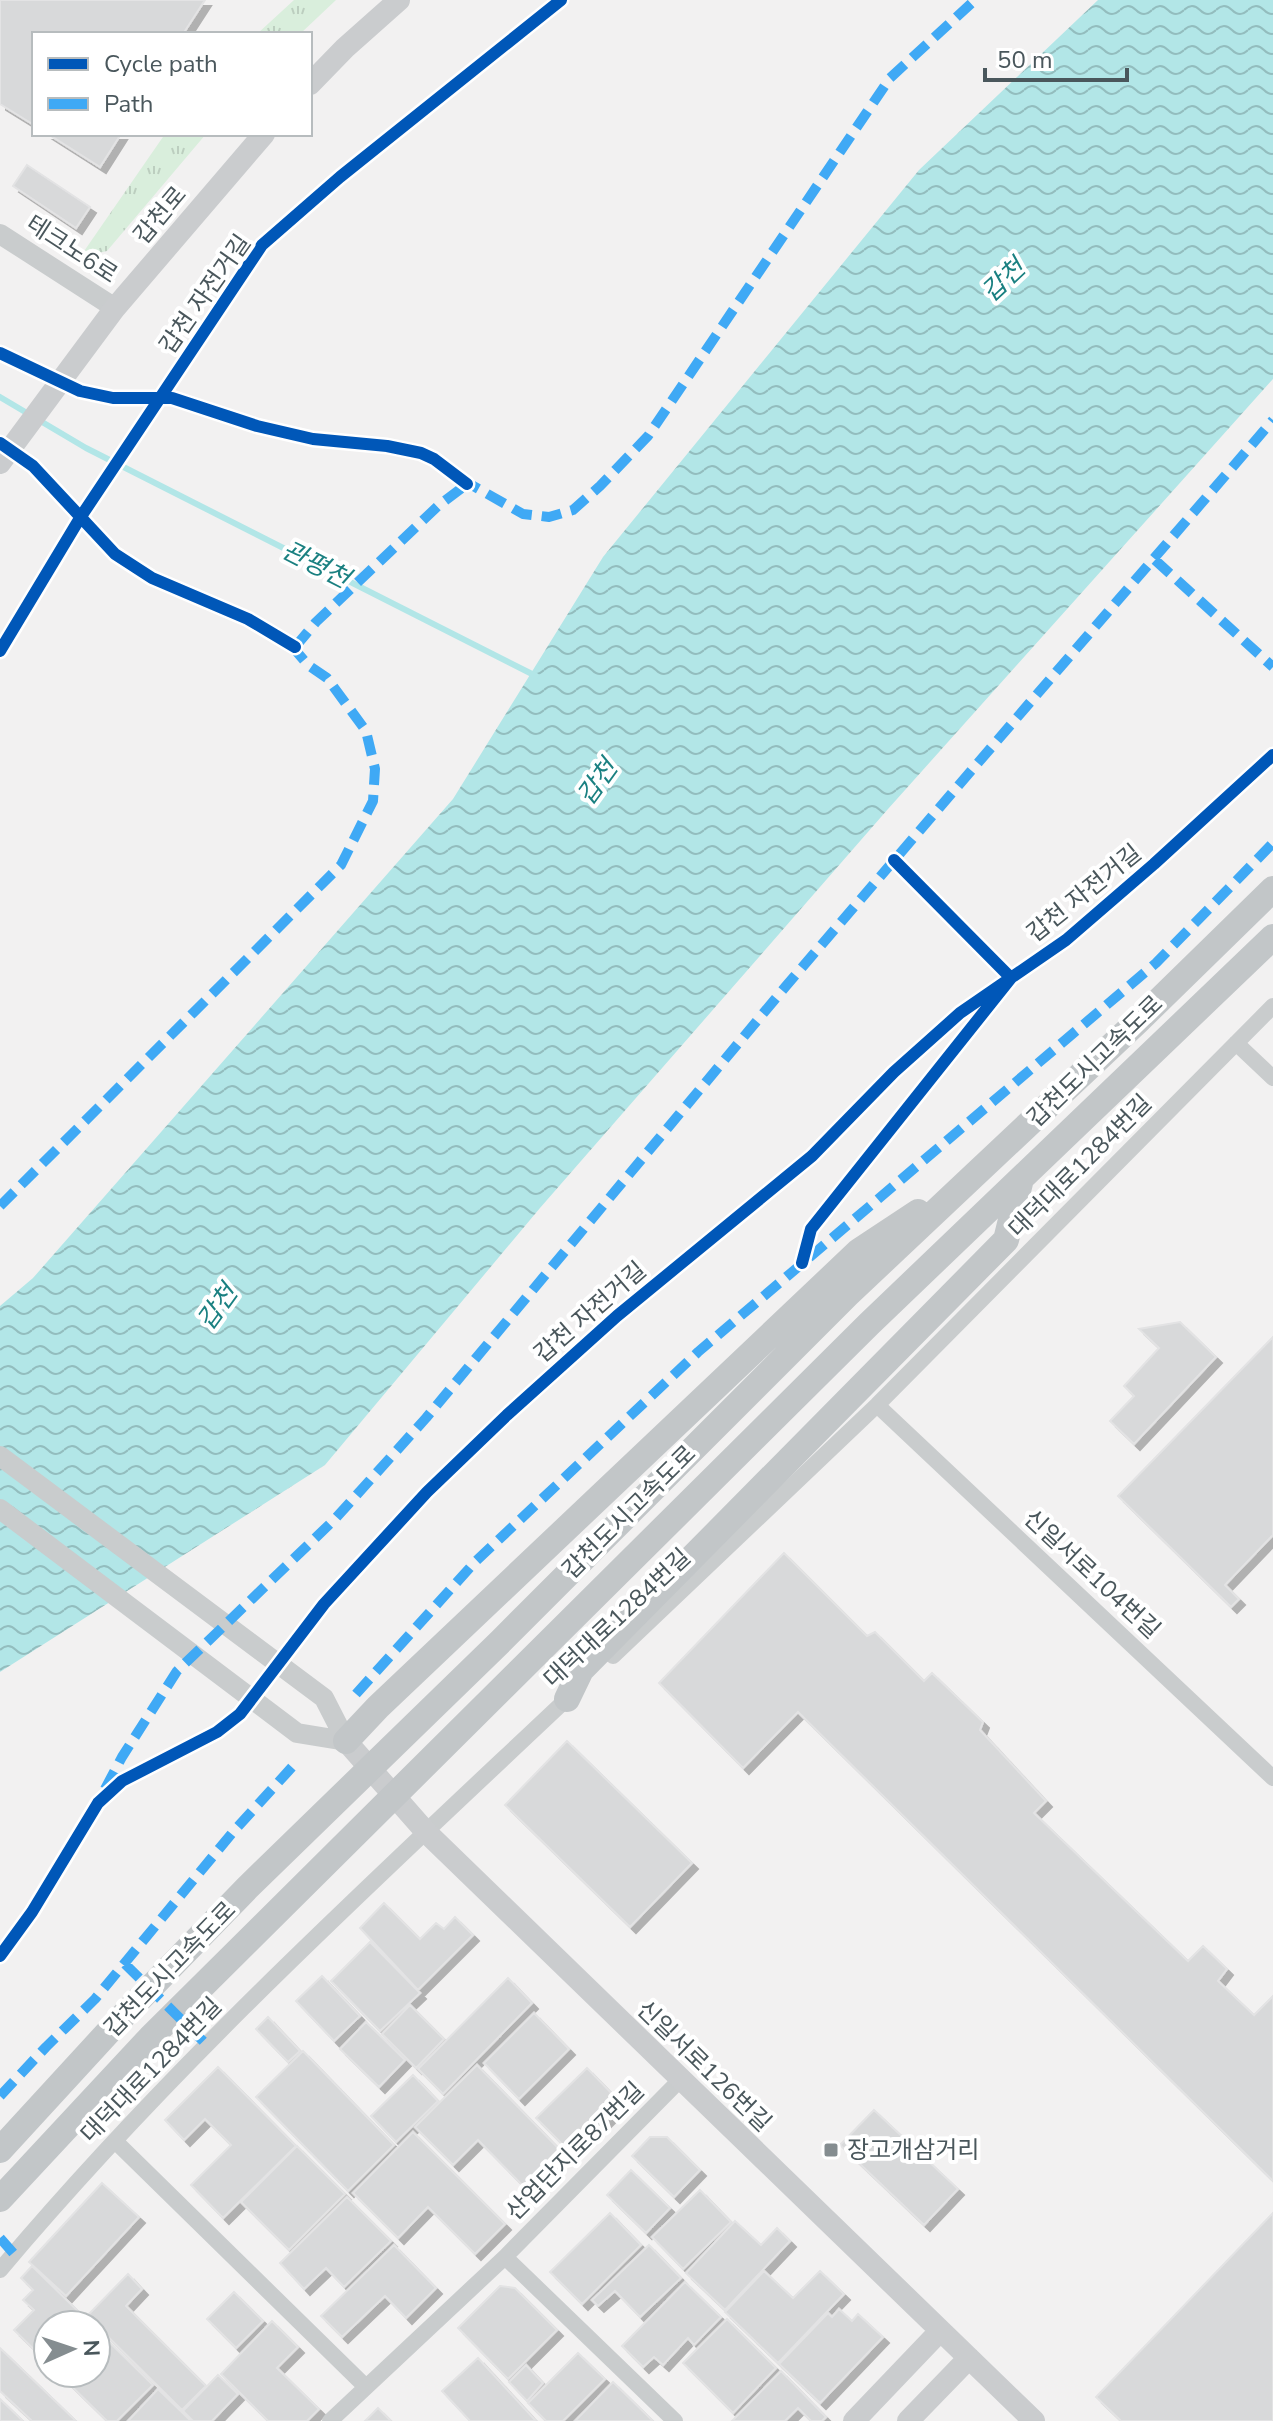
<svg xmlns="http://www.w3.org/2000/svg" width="1273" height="2421" font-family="'Nunito Sans','Noto Sans KR',sans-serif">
<defs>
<pattern id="grass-tufts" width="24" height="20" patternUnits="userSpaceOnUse" patternTransform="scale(2)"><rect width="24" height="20" fill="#d9eedc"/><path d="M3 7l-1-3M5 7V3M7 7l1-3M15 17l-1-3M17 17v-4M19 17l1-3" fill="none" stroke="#bccebf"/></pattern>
<pattern id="water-waves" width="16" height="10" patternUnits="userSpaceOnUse" patternTransform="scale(2)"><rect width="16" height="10" fill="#b2e6e7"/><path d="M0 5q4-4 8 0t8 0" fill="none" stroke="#93bdbe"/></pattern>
<filter id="shadow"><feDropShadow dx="6" dy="6" stdDeviation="0" flood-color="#0004"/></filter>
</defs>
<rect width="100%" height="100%" fill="#f2f1f1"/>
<!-- grass -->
<path fill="url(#grass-tufts)" d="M294 0H336L300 34H257Z
M165 134H206L107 251 80 257Z"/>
<!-- water -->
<path fill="url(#water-waves)" d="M1098 0H1273V379L888 809 540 1208 325 1465 0 1672V1306L33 1278 453 799 603 557 919 170Z"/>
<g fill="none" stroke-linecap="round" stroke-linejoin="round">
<!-- stream -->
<path stroke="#b2e6e7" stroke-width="6" d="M0 397 86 448 536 676"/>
</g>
<!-- building -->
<path fill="#d8d9da" stroke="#e3e3e4" stroke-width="2" filter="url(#shadow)" d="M0 0H205L183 34H34V125L0 104Z
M48 134H121L100 167Z
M27 165 90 207 76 228 13 186Z
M1180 1322 1216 1357 1134 1444 1110 1421 1134 1396 1124 1386 1159 1348 1139 1329Z
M1273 1337V1535L1225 1585 1239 1599 1231 1607 1118 1496Z
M784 1553 867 1636 875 1632 924 1681 932 1673 983 1722 980 1730 1046 1801 1034 1813 1188 1961 1203 1946 1227 1969 1218 1981 1254 2015 1273 1996V2181L798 1712 743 1768 659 1683Z
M567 1741 692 1863 630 1927 505 1805Z
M384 1903 420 1939 436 1923 444 1929 455 1917 473 1935 418 1990 360 1928Z
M370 1942 420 1993 380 2031 331 1981Z
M322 1976 360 2016 334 2041 296 2001Z
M508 1978 532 2003 443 2094 418 2069Z
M410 2005 444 2039 416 2068 382 2034Z
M534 2013 569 2049 519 2099 484 2063Z
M268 2017 300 2051 288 2062 256 2029Z
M366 2022 405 2060 379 2087 340 2049Z
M303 2051 394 2145 348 2191 256 2097Z
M477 2065 565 2155 528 2191 478 2140 453 2165 415 2127Z
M218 2067 296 2146 223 2218 191 2185 231 2145 205 2119 184 2140 165 2120Z
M587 2068 622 2104 572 2154 536 2118Z
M413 2075 438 2101 396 2142 371 2116Z
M874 2110 958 2189 924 2225 840 2145Z
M413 2132 505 2224 475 2254 428 2207 398 2238 353 2193Z
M650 2137H667L700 2170 674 2197 632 2156Z
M297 2146 345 2194 289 2250 241 2202Z
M631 2170 670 2208 646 2233 607 2195Z
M102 2183 139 2217 66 2296 29 2262Z
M700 2190 731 2222 683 2269 652 2237Z
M347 2197 391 2241 344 2287 326 2268 304 2289 280 2263Z
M610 2213 641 2245 582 2304 550 2272Z
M1273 2213V2421H1121L1096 2397Z
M735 2221 761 2245 777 2228 790 2241 725 2310 686 2273Z
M394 2245 436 2288 406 2318 385 2296 342 2337 321 2316Z
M649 2245 681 2278 640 2317 615 2291 598 2306 592 2300Z
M32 2266 92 2325H48V2363L14 2330 34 2310 23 2300 33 2290 21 2278Z
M764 2271 793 2298 820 2271 844 2294 778 2363 725 2312Z
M128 2274 142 2289 126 2306 206 2386 182 2410 87 2316Z
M685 2282 721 2317 694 2345 688 2338 663 2365 654 2357 643 2367 622 2346Z
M500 2286 515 2288 557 2330 508 2379 458 2328Z
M234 2292 263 2321 236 2348 207 2319Z
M839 2309 852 2321 858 2314 883 2337 820 2403 779 2364 828 2313 832 2317Z
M727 2319 776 2368 733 2413 683 2363Z
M272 2321 298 2347 277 2368 319 2409 307 2421H268L221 2374Z
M96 2329 153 2385 117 2421H107L58 2373H96Z
M0 2348 76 2421H32L0 2391Z
M578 2353 605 2379 563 2421H546L528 2403Z
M478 2358 536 2421H470L442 2391Z
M526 2365 543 2383 527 2401 509 2382Z
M781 2371 826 2417 822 2421H811L798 2408 785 2421H732Z
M218 2375 238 2394 212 2421H193L183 2411Z
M613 2382 653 2421H575Z
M158 2389 191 2421H128Z
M0 2399 23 2421H0Z
M378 2408 391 2421H365Z"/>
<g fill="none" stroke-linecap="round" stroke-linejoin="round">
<!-- minor -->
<path stroke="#c9cccd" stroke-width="16" d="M1236 1043 1273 1078
M877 1405 1273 1778
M613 1656 877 1405 1273 1006
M115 2141 366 2387
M505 2257 675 2421
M0 2270C174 2063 376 1879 572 1694
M330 2421 505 2257 680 2080"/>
<!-- tertiary -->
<path stroke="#c9cccd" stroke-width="20" d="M0 234 115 308
M0 1456 324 1698 346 1741
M0 1509 297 1733 346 1741"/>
<!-- secondary -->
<path stroke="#caccce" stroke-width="22" d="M310 84 345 48 399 0
M0 463 115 308 264 134
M346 1741 426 1832 1034 2421
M854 2421 940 2331
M908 2421 969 2358"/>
<!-- trunk -->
<path stroke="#c2c6c8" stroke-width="26" d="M567 1699 581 1670 1006 1240 1021 1179
M346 1741 378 1707 859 1251 918 1212
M0 2150 123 2016 247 1888 501 1641 847 1295 1138 1021 1273 889
M0 2199 150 2038 869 1324 1273 937"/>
<!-- quiet -->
<path stroke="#3fa9f5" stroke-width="10" stroke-dasharray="20 10" stroke-linecap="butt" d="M461 479 523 514 549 517 573 510 600 486 648 436 890 78 975 0
M1155 560 1273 667
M295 647 316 622 438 506 467 484
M0 1206 341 865 373 801 375 769 366 731 327 678 308 665 291 645
M356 1694 475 1562 698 1352 1156 963 1273 843
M105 1789 122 1757 177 1671 334 1520 426 1418 786 986 1273 420
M125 1964 207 2045
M0 2096 46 2047 95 1999 233 1832 293 1766
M0 2238 14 2254"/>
<defs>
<path id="cycleway" d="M0 353 80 391 113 398H172L257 426 313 439 387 446 421 453 434 459 467 484
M0 443 33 466 115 554 152 578 248 619 295 647
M0 651 80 518 262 245 340 177 561 0
M802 1263 811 1229 1011 978 894 860
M0 1956 32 1912 98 1803 122 1781 217 1732 240 1714 324 1604 427 1492 507 1415 617 1316 812 1156 894 1072 960 1013 1066 940 1154 864 1273 755"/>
</defs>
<!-- cycleway casing -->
<use href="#cycleway" stroke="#fff" stroke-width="17"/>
<!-- cycleway -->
<use href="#cycleway" stroke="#0057b8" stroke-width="12"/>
</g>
<!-- markers -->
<rect fill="#858d90" stroke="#fff" stroke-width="3" x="823" y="2142" width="16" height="16" rx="4"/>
<g text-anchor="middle" stroke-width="8" stroke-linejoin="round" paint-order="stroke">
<!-- street labels -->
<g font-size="24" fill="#4a575c" stroke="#fff">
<text transform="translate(160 215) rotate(-50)" y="8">갑천로</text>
<text transform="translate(72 249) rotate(33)" y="8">테크노6로</text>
<text transform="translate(205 294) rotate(-55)" y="8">갑천 자전거길</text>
<text transform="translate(1084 893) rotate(-39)" y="8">갑천 자전거길</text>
<text transform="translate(1095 1061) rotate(-44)" y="8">갑천도시고속도로</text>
<text transform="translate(1080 1166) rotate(-45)" y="8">대덕대로1284번길</text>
<text transform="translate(590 1312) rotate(-41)" y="8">갑천 자전거길</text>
<text transform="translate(629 1512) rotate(-45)" y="8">갑천도시고속도로</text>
<text transform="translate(1092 1574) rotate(43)" y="8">신일서로104번길</text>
<text transform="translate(617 1618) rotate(-43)" y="8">대덕대로1284번길</text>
<text transform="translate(170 1969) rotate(-46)" y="8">갑천도시고속도로</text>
<text transform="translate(704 2066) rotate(44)" y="8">신일서로126번길</text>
<text transform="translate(151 2070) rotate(-46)" y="8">대덕대로1284번길</text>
<text transform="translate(575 2151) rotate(-45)" y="8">산업단지로87번길</text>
</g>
<!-- poi labels -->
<g font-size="24" fill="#4a575c" stroke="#fff" text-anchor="start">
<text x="847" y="2158">장고개삼거리</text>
</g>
<!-- water labels -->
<g font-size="26" font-style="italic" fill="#1a8081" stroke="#fff">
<text transform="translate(1003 280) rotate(-43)" y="9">갑천</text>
<text transform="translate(316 564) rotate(27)" y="9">관평천</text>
<text transform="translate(597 782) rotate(-54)" y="9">갑천</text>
<text transform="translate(217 1307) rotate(-54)" y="9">갑천</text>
</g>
</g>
<!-- legend -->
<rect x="32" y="32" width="280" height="104" fill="#ffffff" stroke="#b7bcbe" stroke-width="2"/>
<rect x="48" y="58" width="40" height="12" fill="#0057b8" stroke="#b7bcbe" stroke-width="2"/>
<text x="104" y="72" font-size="24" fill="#4a575c">Cycle path</text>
<rect x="48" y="98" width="40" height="12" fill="#3fa9f5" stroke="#b7bcbe" stroke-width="2"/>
<text x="104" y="112" font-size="24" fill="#4a575c">Path</text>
<!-- north arrow -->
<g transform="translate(72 2349) rotate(87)"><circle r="38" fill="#ffffff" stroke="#b7bcbe" stroke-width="2"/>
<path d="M0-6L14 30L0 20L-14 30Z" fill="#858d90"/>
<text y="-12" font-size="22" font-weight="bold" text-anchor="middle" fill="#4a575c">N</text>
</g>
<!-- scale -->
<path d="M985 68v12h142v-12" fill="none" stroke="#4a575c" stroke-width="4"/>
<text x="997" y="68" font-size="24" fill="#4a575c" stroke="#ffffff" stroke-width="6" paint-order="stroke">50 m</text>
</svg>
